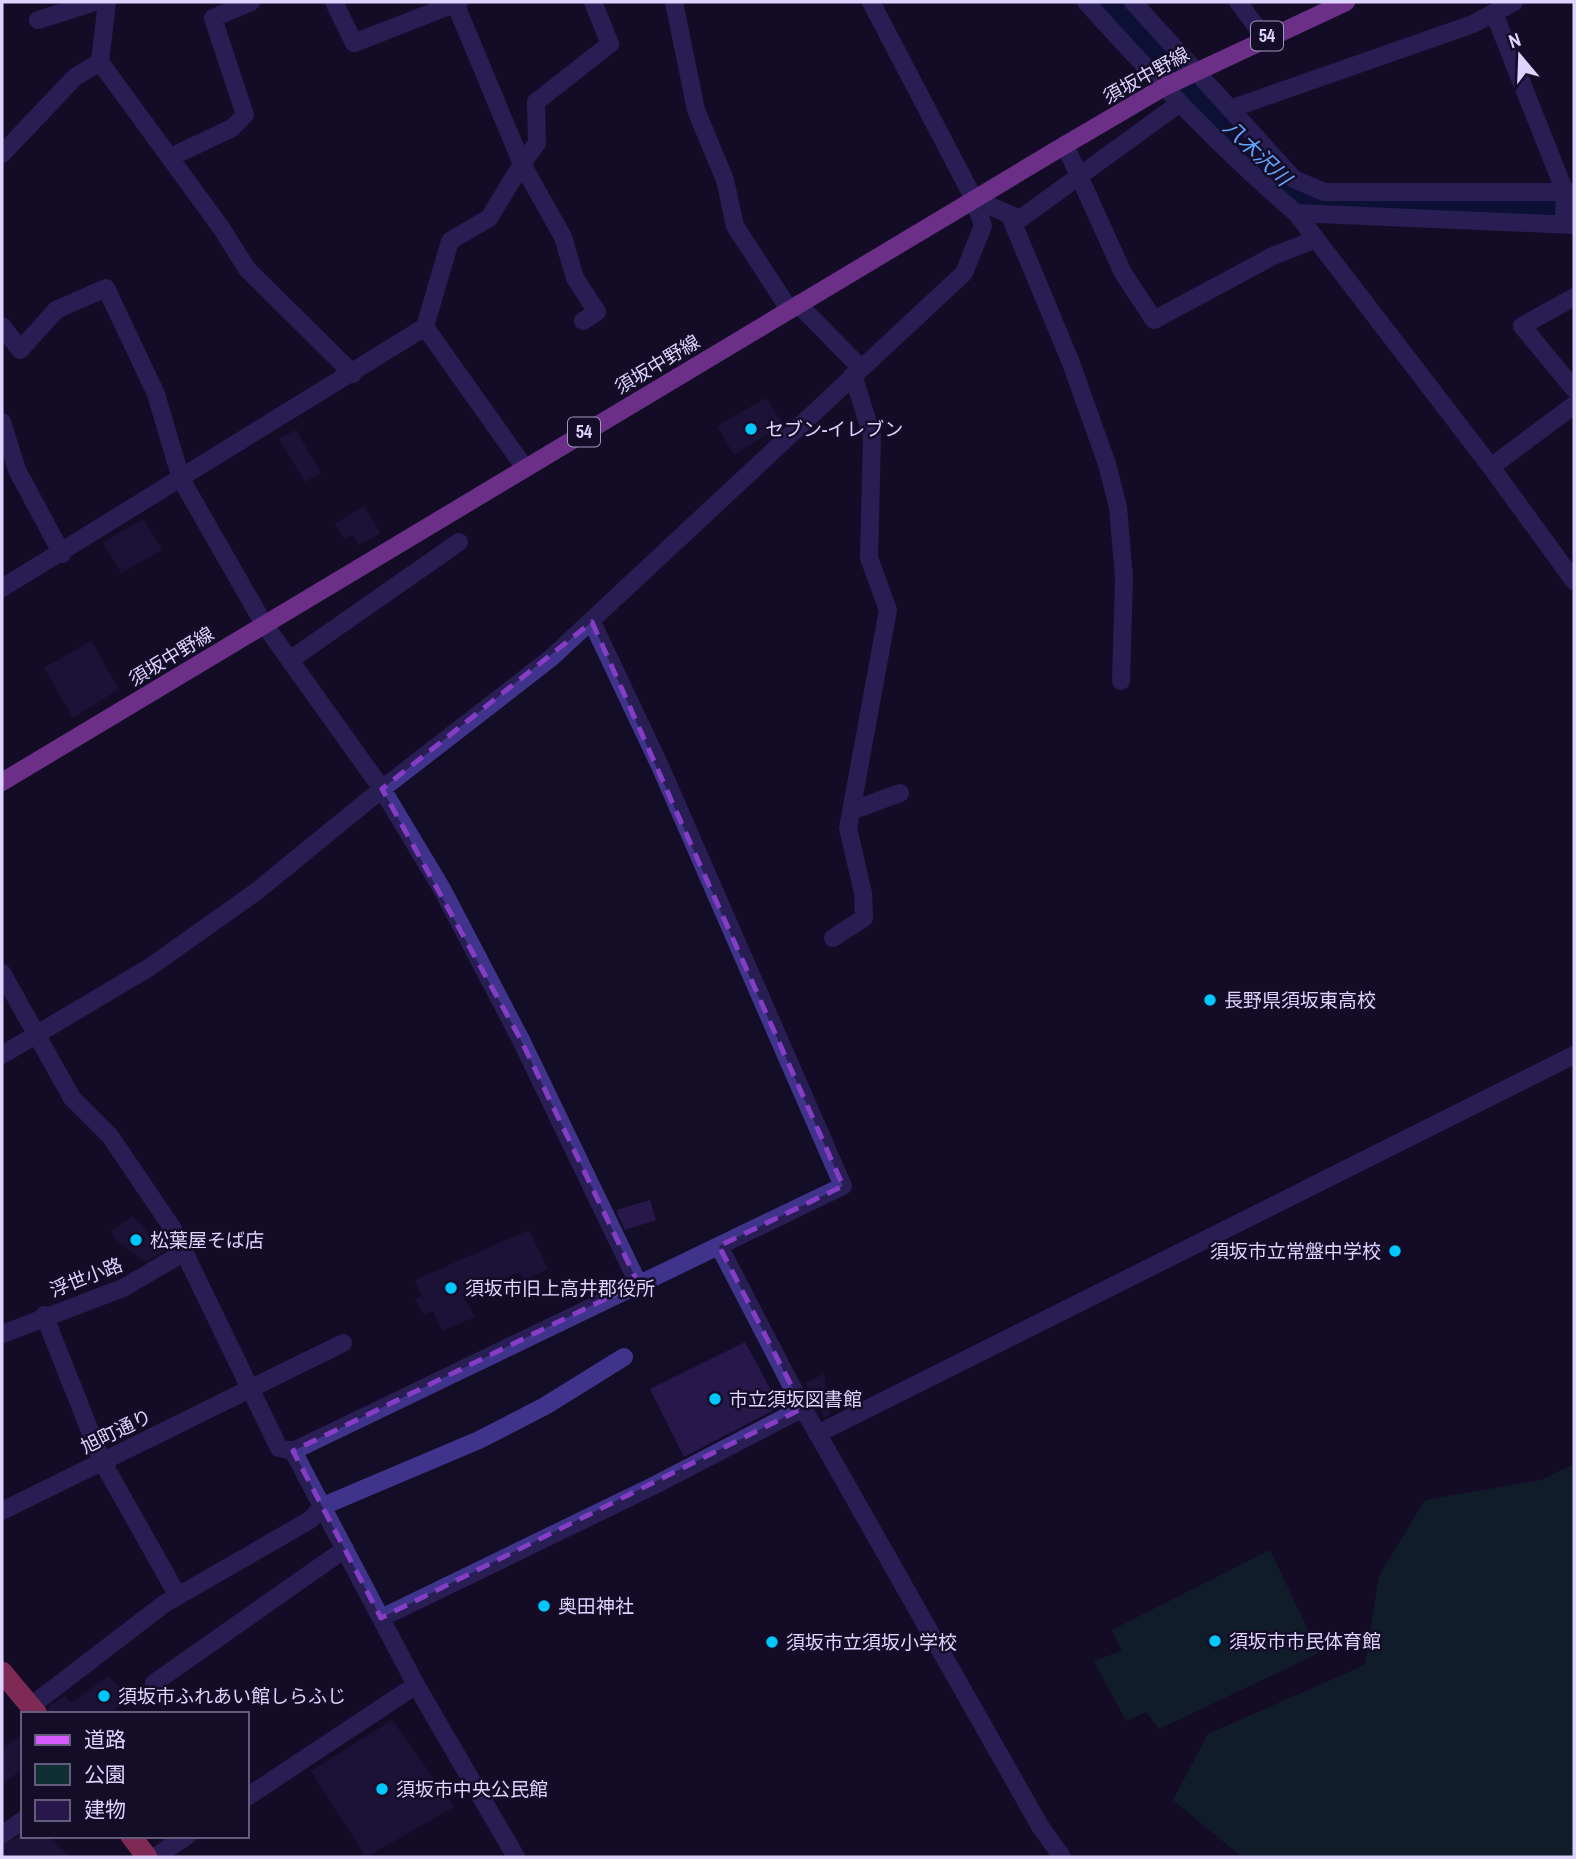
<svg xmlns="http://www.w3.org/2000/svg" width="1576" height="1859" font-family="'Archivo Narrow','Noto Sans JP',sans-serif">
<rect width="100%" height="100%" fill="#140d27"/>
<!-- green -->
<path fill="#0f2f32" d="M1574 1464V1857H1242L1173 1800 1208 1734 1365 1665 1379 1576 1425 1500 1542 1480Z
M1270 1550 1319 1653 1159 1729 1146 1712 1126 1721 1094 1661 1122 1651 1112 1630Z"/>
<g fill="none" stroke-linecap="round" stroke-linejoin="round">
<!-- river -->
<path stroke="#051648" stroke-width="35" d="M1112 2 1269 171 1307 199 1480 209 1574 208"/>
</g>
<!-- building -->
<path fill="#27174a" d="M766 398 783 424 734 455 717 426Z
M296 430 321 473 305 482 279 439Z
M364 506 381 533 359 545 352 535 344 539 335 524Z
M143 519 162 550 121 573 103 542Z
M91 641 119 689 73 718 44 668Z
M650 1200 656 1220 625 1230 616 1210Z
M133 1216 156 1240 163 1235 169 1248 145 1262 115 1239 111 1231Z
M529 1230 548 1269 523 1280 520 1272 463 1297 475 1317 442 1331 433 1311 424 1315 415 1299 422 1296 415 1280Z
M745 1342 780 1407 684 1457 650 1389Z
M824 1374 831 1414 824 1418 805 1383Z
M109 1676 128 1699 109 1714H50L48 1707 65 1695 71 1703Z
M392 1720 454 1807 366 1857 311 1771Z
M23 1734V1769L2 1784V1749Z
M23 1834 48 1836 71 1857H2V1846Z"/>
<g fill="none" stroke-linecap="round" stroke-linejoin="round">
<!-- minor -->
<path stroke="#40338b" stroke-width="18" d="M334 2 354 43 459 2
M674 2 696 110 725 180 735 226 789 309
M1086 2C1153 76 1221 149 1296 213L1491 467 1574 581
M1133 2 1294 179 1324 192H1574
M1238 2 1264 37
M1494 13 1565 192 1564 224
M38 20 95 2
M100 62 222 229 247 269 353 374
M1230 109 1473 24 1514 2
M1065 145 1123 273 1154 320 1273 256 1316 239
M2 154 75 77 100 62 107 2
M171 157 232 128 245 115 213 18 251 2
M974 199 1020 219 1180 103
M1296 213 1574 225
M1010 216 1071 363 1107 464 1118 507 1124 578 1121 681
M1574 297 1522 326 1574 389
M798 304 861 368
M583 321 597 312 575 278 563 237 522 164 537 143 536 102 610 44 593 2
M2 326 20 350 56 310 106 288 156 394 181 479 264 624 382 789 442 889 521 1040 638 1283
M425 327 525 468
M2 422 17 470 62 554
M1491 467 1574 405
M2 588 425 327 450 241 489 218 522 164 455 3
M290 660 459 542
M851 811 900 793
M833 938 864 918 863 893 848 828 888 610 869 558 872 436 853 375
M2 973 72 1098 110 1136 173 1229 279 1448 293 1451 843 1186 660 766 592 622
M2 1055 150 967 257 891 382 789 551 658 964 273 983 226 974 199 871 2
M719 1246 803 1408 1040 1826 1062 1857
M44 1315 102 1461 178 1596
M2 1334 123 1288 183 1253
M817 1434 1574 1055
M293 1451 416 1685 516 1857
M2 1511 343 1343
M381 1618 655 1485 803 1408
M154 1683 345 1549
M31 1706 164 1604 310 1520 323 1506 479 1440 545 1406 624 1357
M247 1797 416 1685
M2 1835 23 1820
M155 1857 187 1836"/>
<!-- major -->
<path stroke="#d45aff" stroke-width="18" d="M2 782 1065 145 1164 87 1346 2"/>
<!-- highway -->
<path stroke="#ff4e8f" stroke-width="21" d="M2 1672 37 1714
M131 1836 147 1857"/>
</g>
<!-- marked area -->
<path d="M0 0H1576V1859H0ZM592 622 843 1186 719 1246 803 1408 381 1618 293 1451 638 1283 521 1040 382 789Z" fill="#140d27" fill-opacity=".55" fill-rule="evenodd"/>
<path fill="none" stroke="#853dc5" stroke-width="5" stroke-dasharray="14 9" stroke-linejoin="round" d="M592 622 843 1186 719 1246 803 1408 381 1618 293 1451 638 1283 521 1040 382 789Z"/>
<!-- markers -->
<g fill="#00c8fe" stroke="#140d27" stroke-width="2.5">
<circle cx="751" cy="429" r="7"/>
<circle cx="1210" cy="1000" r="7"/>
<circle cx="136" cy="1240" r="7"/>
<circle cx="1395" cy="1251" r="7"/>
<circle cx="451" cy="1288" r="7"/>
<circle cx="715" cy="1399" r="7"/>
<circle cx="544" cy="1606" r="7"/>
<circle cx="1215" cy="1641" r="7"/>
<circle cx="772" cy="1642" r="7"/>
<circle cx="104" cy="1696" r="7"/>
<circle cx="382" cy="1789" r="7"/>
</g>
<g text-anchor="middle" stroke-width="5" stroke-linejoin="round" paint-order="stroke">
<!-- shield labels -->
<g fill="#140d27" stroke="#a198be" stroke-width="2">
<rect x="1251" y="21.5" width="32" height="29" rx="5"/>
<rect x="568" y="417.5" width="32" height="29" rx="5"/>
</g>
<g font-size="18" font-weight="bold" fill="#ddd3ff">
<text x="1267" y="42">54</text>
<text x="584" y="438">54</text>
</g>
<!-- street labels -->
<g font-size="19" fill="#ddd3ff" stroke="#140d27">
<text transform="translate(1146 75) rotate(-29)" y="7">須坂中野線</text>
<text transform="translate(657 364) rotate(-31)" y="7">須坂中野線</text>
<text transform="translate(171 656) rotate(-31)" y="7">須坂中野線</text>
<text transform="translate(86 1277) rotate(-21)" y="7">浮世小路</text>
<text transform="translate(116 1431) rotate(-26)" y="7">旭町通り</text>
</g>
<!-- poi labels -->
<g font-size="19" fill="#ddd3ff" stroke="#140d27" text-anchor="start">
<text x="765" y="436">セブン-イレブン</text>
<text x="1224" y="1007">長野県須坂東高校</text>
<text x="150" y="1247">松葉屋そば店</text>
<text x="1381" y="1258" text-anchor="end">須坂市立常盤中学校</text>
<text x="465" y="1295">須坂市旧上高井郡役所</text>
<text x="729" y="1406">市立須坂図書館</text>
<text x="558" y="1613">奥田神社</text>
<text x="1229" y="1648">須坂市市民体育館</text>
<text x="786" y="1649">須坂市立須坂小学校</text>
<text x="118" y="1703">須坂市ふれあい館しらふじ</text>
<text x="396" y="1796">須坂市中央公民館</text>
</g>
<!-- water labels -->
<g font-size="21" font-style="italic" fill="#61a4ff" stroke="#140d27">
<text transform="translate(1257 153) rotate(44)" y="7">八木沢川</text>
</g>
</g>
<!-- border -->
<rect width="1576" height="1859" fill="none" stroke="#ddd3ff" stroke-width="7"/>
<!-- legend -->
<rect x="21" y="1712" width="228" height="126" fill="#140d27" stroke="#645c7d" stroke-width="2"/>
<rect x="35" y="1735" width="35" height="10" fill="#d45aff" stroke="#645c7d" stroke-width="2"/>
<text x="84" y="1747" font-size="21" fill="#ddd3ff">道路</text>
<rect x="35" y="1764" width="35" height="21" fill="#0f2f32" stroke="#645c7d" stroke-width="2"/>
<text x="84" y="1782" font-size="21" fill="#ddd3ff">公園</text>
<rect x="35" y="1800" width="35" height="21" fill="#27174a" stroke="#645c7d" stroke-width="2"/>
<text x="84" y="1817" font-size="21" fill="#ddd3ff">建物</text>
<!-- north arrow -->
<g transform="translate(1520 56) rotate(341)" stroke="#140d27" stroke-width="5" paint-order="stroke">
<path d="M0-5L12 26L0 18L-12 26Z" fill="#ddd3ff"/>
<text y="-10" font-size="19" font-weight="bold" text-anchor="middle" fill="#ddd3ff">N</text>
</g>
</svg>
